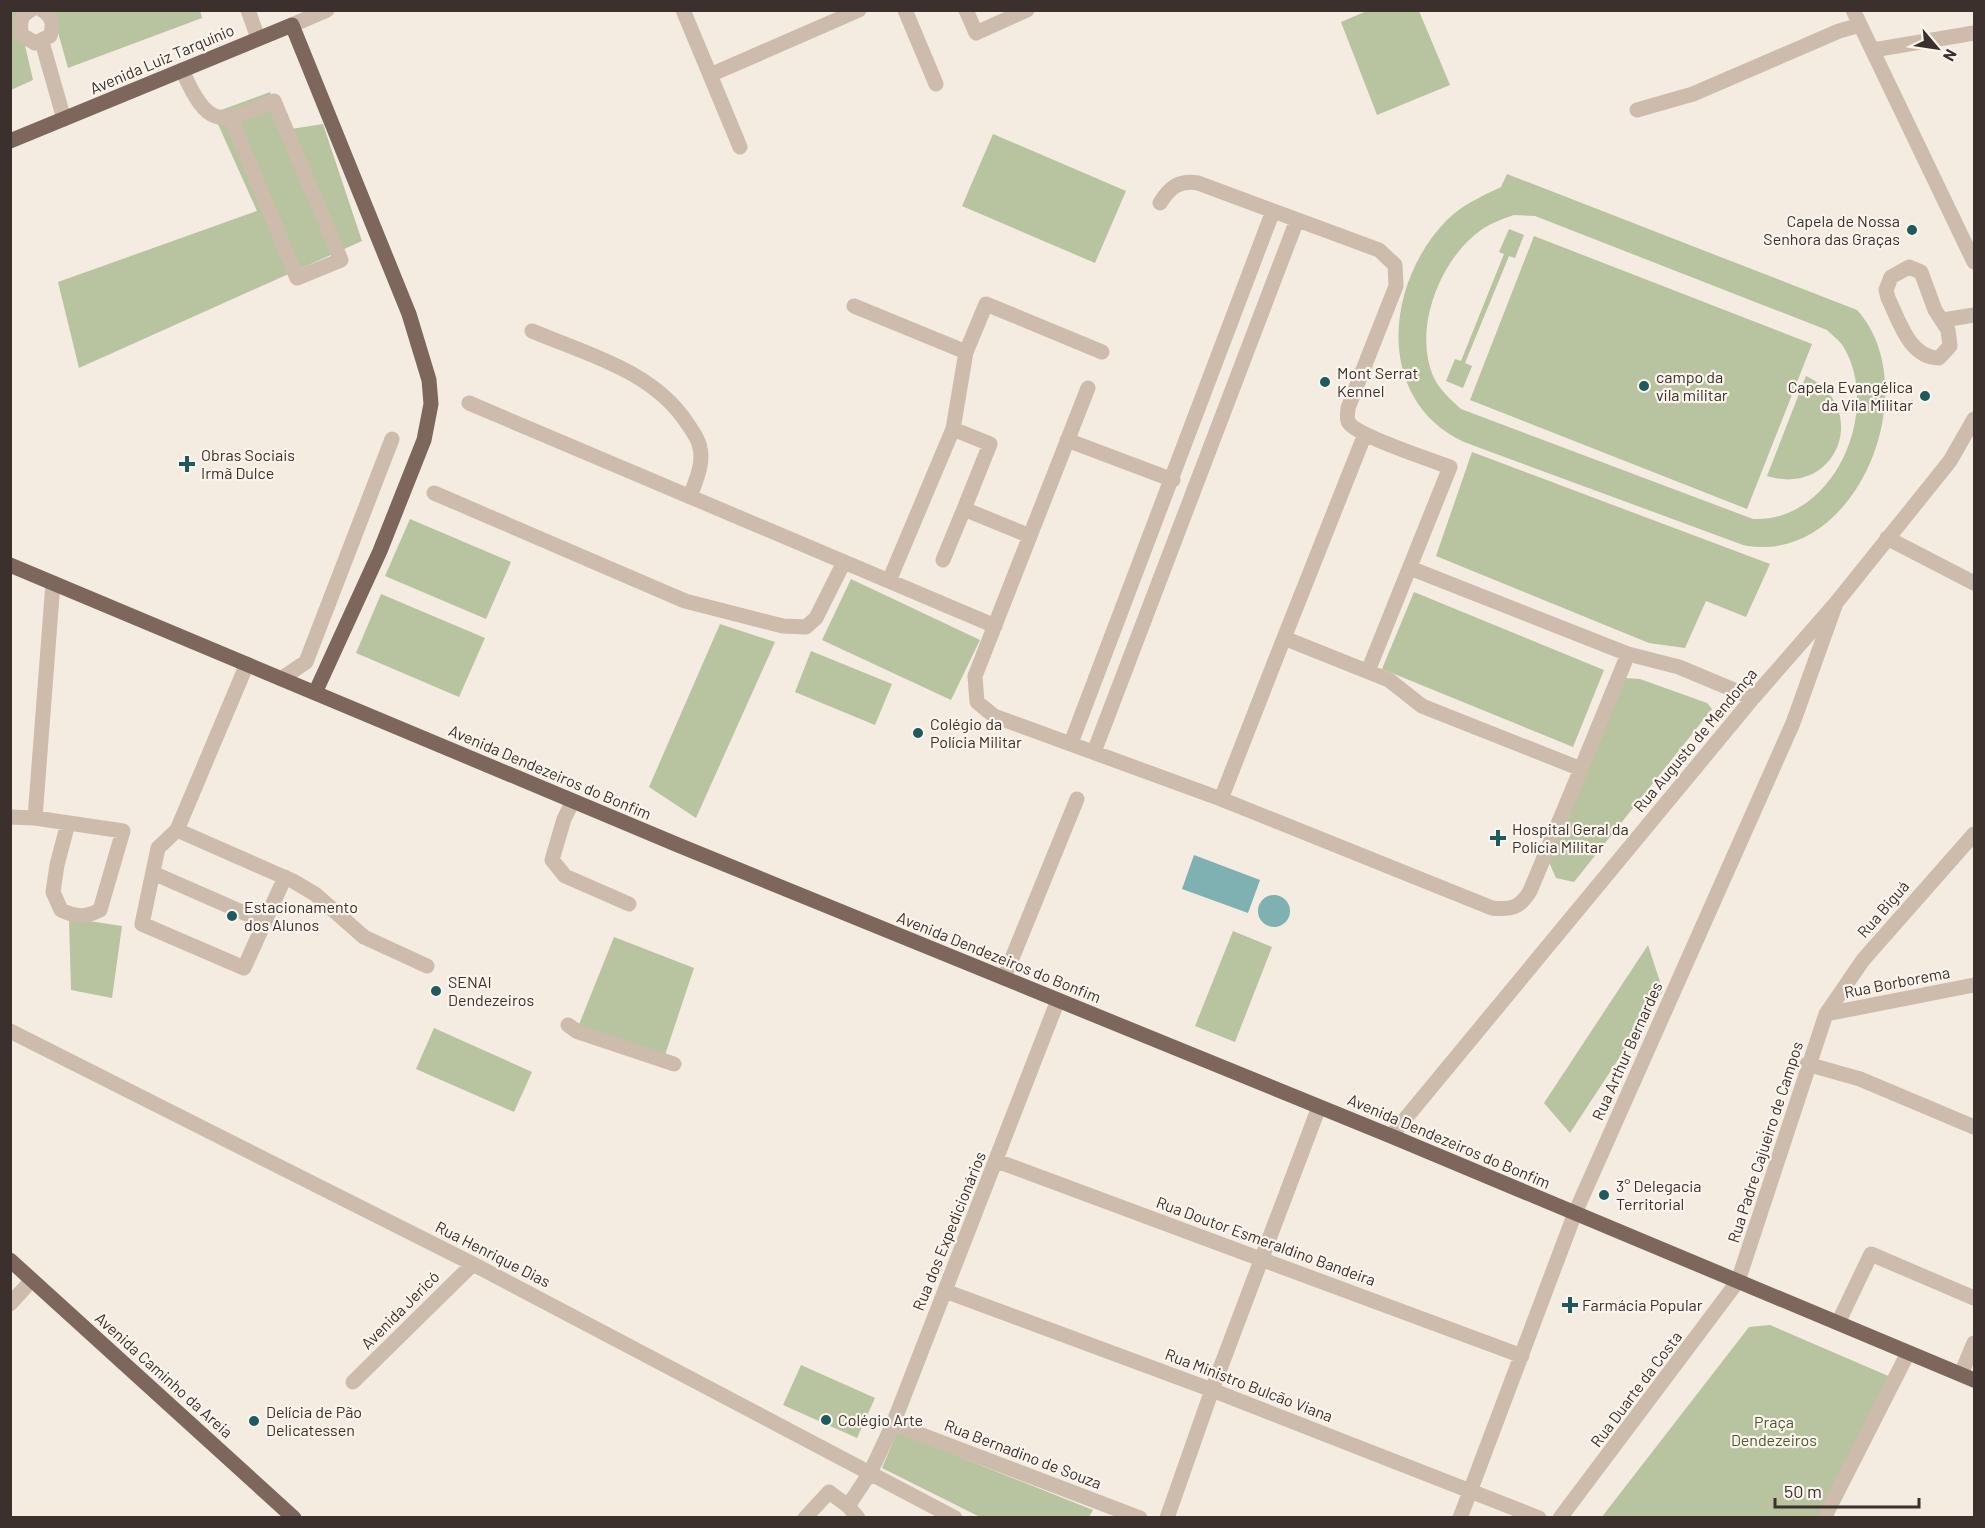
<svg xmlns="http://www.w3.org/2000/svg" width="1985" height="1528" font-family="Barlow,sans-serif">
<rect width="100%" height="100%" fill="#f4ebe1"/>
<!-- green -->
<path fill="#b8c4a0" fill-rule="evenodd" d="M200 10 202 18 68 68 52 11Z
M1369 10 1419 11 1450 85 1377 115 1341 22Z
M11 11H17L33 80 11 90Z
M270 92 285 130 323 124 362 241 79 368 58 282 257 211 213 113Z
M993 134 1126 191 1095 263 962 206Z
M1507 174 1857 310C1928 388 1856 568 1743 545L1464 442C1374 400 1385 283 1447 220 1462 205 1482 196 1501 187ZM1514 215 1535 216 1827 330C1832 335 1839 340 1843 346 1883 411 1833 523 1753 519L1461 409C1451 400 1440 390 1434 378 1412 330 1440 259 1481 230 1491 223 1502 219 1514 215Z
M1509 229 1524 235 1515 258 1509 256 1465 363 1472 366 1463 388 1446 381 1455 359 1461 361 1504 254 1499 252Z
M1534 236 1812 344 1747 509 1470 400Z
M1806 376C1872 408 1837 498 1767 476Z
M1472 452 1770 564 1746 617 1706 601 1685 648 1649 643 1436 556Z
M410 519 511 562 486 619 385 576Z
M851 579 980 640 951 700 822 640Z
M1414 592 1604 670 1573 747 1382 669Z
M381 594 485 638 459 697 356 653Z
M720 624 775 642 696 818 649 787Z
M811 651 892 684 875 725 795 692Z
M1625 678 1640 679 1707 703 1712 709 1574 882 1556 878 1548 860Z
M69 918 122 926 112 998 71 990Z
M1233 931 1272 947 1235 1042 1195 1026Z
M614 937 694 968 665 1055 578 1027Z
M1648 945 1663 991 1570 1133 1544 1103Z
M434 1028 532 1072 514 1112 416 1069Z
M1770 1325 1893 1378 1824 1517 1601 1518 1749 1327Z
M801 1365 875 1398 857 1438 783 1405Z
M897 1432 1093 1510 1089 1517H980L882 1468Z"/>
<!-- water -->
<path fill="#7fb0b2" d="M1194 855 1260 880 1248 913 1182 889Z
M1258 911a16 16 0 1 1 32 0a16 16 0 1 1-32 0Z"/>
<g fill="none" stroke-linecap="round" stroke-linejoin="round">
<!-- minor -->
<path stroke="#cdbbac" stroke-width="15" d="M31 10C20 15 19 24 22 35L35 43 50 36C54 25 53 17 42 10
M248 10 258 38
M683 10 740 147
M905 10 936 84
M966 10 976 33 1027 10
M1853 10 1974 262
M292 25 327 10
M42 42 64 119
M1873 50 1974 33
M182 70C209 130 218 124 274 101L341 260 297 278 231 119
M710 75 859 10
M1637 110 1693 94 1839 31 1860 25
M1160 203C1170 187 1179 180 1198 183L1379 250 1395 265 1396 286 1348 408C1348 413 1346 419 1349 423 1358 436 1431 460 1450 467L1368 671
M1909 267 1921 272 1935 310 1948 330 1950 346 1939 358C1909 358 1899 320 1888 298L1886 290 1891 277Z
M854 306 966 352
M1943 320 1974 315
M532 331C587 354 653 371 687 423 692 430 699 440 700 448 704 464 695 482 690 497
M1088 388 975 676 977 702 994 716 1221 799 1492 908C1511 910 1520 908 1530 891L1581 769 1422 706 1389 680 1284 638 1365 434
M469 403 995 626
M953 429 990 444 964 509 1030 536
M1067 440 1173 480
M434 493 685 601 783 626 806 627 816 618 844 562
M1887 538 1974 583
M943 560 964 509
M1410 568 1628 654 1679 667 1753 698
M889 581 953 429 966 352 986 304 1102 352
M247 664 177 830 293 881 315 894 364 937 427 966
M281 679 306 662 392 439
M1071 743 1273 211
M1094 752 1297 220
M1581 769 1628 654
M1221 799 1284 638
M573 801 564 819 552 860 565 876 629 904
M10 817 35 818 53 583
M35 818 123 831 100 910C85 918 76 917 61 910L53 892 57 865 68 823
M177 830 158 848 142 924 244 968 285 877
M153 873 265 922
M1004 978 1077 799
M1826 1014 1974 985
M568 1025 578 1032 674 1064
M10 1031 473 1264 955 1518
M1807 1064 1860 1079 1974 1127
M1391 1136 1753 698 1836 603 1950 461 1974 419
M997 1161 1522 1356
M945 1291 1212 1390 1539 1518
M10 1304 32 1280
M1838 1323 1871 1254 1974 1298
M1961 1374 1974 1343
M353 1382 473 1264
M893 1424 1140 1518
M848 1506 870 1473 893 1424 1058 1000
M805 1518 829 1492 848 1506 858 1518
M1167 1518 1212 1390 1319 1107
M1460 1518 1575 1213 1793 723 1836 603
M1560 1518 1738 1281 1826 1014 1863 960 1974 834
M1824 1518 1908 1353"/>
<!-- major -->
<path stroke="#7d675c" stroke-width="15" d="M10 141 292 25 409 314 429 380 431 404 424 440 380 551 315 693
M10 565 678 845 1391 1136 1974 1380
M10 1260 294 1518"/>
</g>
<!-- markers -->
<g fill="#1f5a5e" stroke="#fbf5ee" stroke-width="2">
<circle cx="1912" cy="230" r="6"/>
<circle cx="1325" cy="382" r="6"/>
<circle cx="1644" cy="386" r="6"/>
<circle cx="1925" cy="396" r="6"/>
<path d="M184 455h6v6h6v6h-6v6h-6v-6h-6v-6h6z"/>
<circle cx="918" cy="733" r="6"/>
<path d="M1495 829h6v6h6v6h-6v6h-6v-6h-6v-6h6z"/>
<circle cx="232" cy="916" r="6"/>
<circle cx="436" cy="991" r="6"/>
<circle cx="1604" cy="1195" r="6"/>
<path d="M1567 1296h6v6h6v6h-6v6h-6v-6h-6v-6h6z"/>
<circle cx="826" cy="1420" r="6"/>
<circle cx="254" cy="1421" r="6"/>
</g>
<g text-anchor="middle" stroke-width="4.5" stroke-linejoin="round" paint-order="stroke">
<!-- street labels -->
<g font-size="16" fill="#3b302b" stroke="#fbf5ee">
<text transform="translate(162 59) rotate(-23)" y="6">Avenida Luiz Tarquínio</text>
<text transform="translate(1695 740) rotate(-50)" y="6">Rua Augusto de Mendonça</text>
<text transform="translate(550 772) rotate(23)" y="6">Avenida Dendezeiros do Bonfim</text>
<text transform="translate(1883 909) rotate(-49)" y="6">Rua Biguá</text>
<text transform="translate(999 957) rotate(22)" y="6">Avenida Dendezeiros do Bonfim</text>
<text transform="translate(1897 982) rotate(-11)" y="6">Rua Borborema</text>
<text transform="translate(1627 1051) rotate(-66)" y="6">Rua Arthur Bernardes</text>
<text transform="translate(1449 1141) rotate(23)" y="6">Avenida Dendezeiros do Bonfim</text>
<text transform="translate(1765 1142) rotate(-72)" y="6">Rua Padre Cajueiro de Campos</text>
<text transform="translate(949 1231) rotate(-68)" y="6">Rua dos Expedicionários</text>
<text transform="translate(1266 1241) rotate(20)" y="6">Rua Doutor Esmeraldino Bandeira</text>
<text transform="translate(493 1254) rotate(27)" y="6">Rua Henrique Dias</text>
<text transform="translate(400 1310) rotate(-45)" y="6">Avenida Jericó</text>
<text transform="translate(164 1375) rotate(42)" y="6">Avenida Caminho da Areia</text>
<text transform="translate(1249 1385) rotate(21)" y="6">Rua Ministro Bulcão Viana</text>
<text transform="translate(1636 1389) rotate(-53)" y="6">Rua Duarte da Costa</text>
<text transform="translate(1023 1454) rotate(21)" y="6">Rua Bernadino de Souza</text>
</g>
<!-- poi labels -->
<g font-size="16" fill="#3b302b" stroke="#fbf5ee" text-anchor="start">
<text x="1900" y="227" text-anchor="end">Capela de Nossa<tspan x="1900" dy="18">Senhora das Graças</tspan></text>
<text x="1337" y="379">Mont Serrat<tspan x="1337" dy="18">Kennel</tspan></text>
<text x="1656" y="383">campo da<tspan x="1656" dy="18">vila militar</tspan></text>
<text x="1913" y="393" text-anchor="end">Capela Evangélica<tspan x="1913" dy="18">da Vila Militar</tspan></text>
<text x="201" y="461">Obras Sociais<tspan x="201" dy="18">Irmã Dulce</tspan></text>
<text x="930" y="730">Colégio da<tspan x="930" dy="18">Polícia Militar</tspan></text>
<text x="1512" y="835">Hospital Geral da<tspan x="1512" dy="18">Polícia Militar</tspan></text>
<text x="244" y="913">Estacionamento<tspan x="244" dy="18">dos Alunos</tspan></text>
<text x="448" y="988">SENAI<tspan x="448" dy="18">Dendezeiros</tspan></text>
<text x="1616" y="1192">3° Delegacia<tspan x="1616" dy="18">Territorial</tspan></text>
<text x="1582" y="1311">Farmácia Popular</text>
<text x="266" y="1418">Delícia de Pão<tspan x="266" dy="18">Delicatessen</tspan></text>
<text x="838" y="1426">Colégio Arte</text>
</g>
<!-- park labels -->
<g font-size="16" fill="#4a5a2e" stroke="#fbf5ee">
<text x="1774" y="1428">Praça<tspan x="1774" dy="18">Dendezeiros</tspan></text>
</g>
</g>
<!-- border -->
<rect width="1985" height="1528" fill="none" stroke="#3b302b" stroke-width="24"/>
<!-- north arrow -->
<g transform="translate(1937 48) rotate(119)" stroke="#fbf5ee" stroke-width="4.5" paint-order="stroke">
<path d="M0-4.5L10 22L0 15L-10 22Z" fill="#3b302b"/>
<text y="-9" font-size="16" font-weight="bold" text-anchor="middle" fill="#3b302b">N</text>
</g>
<!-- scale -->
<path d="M1775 1498v9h144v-9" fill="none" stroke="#3b302b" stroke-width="3"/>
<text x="1784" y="1498" font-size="18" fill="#3b302b" stroke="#fbf5ee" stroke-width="4.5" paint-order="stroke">50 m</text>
</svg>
